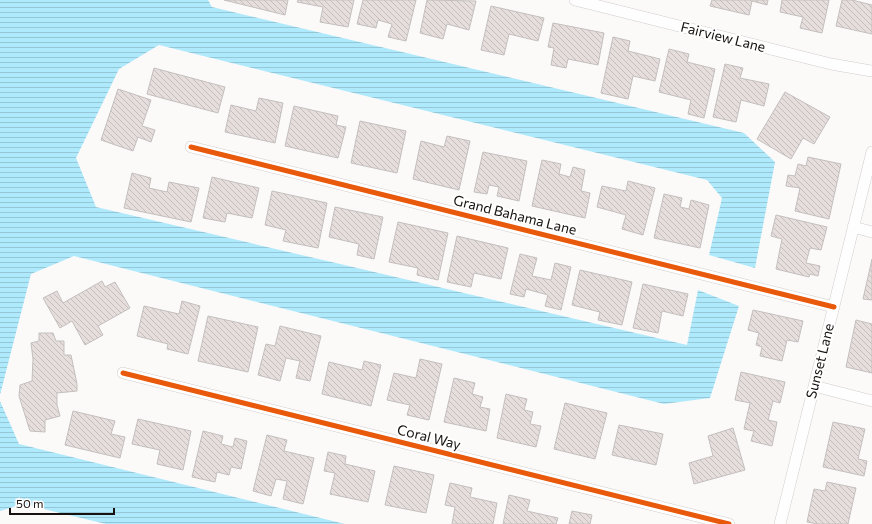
<svg xmlns="http://www.w3.org/2000/svg" width="872" height="524" font-family="Commissioner,sans-serif">
<defs>
<pattern id="water-rules" width="6" height="5" patternUnits="userSpaceOnUse"><rect width="6" height="5" fill="#aee9fc"/><path d="M0 2.5h6" fill="none" stroke="#95c7d7"/></pattern>
<pattern id="building-back-hatch" width="6" height="6" patternUnits="userSpaceOnUse"><rect width="6" height="6" fill="#e6dedc"/><path d="M-1 5l2 2M0 0l6 6M5-1l2 2" fill="none" stroke="#c5bdbc"/></pattern>
</defs>
<rect width="100%" height="100%" fill="#fcfaf9"/>
<!-- water -->
<path fill="url(#water-rules)" d="M0 0H208L212 7 744 133 775 162 755 268 709 255 722 198 707 180 159 45 119 69 76 158 96 207 687 345 698 290 739 306 710 398 664 404 74 256 31 274 0 395Z
M0 401 19 444 345 524H106L23 504 0 511Z"/>
<!-- building -->
<path fill="url(#building-back-hatch)" stroke="#c3bfbe" d="M224 0H288L285 15Z
M298 0H354L348 27 320 22 323 7 297 2Z
M363 0H416L406 41 388 37 392 24 378 20 376 28 357 24Z
M427 0 476 1 469 30 447 24 443 39 420 33Z
M712 0H768L767 5 752 1 749 15 710 6Z
M782 0H829L822 33 800 28 803 17 780 12Z
M842 0H852L872 5V34L836 26Z
M491 6 544 18 538 41 509 34 504 55 481 50Z
M553 23 604 33 598 65 568 59 566 68 551 65 554 48 548 47Z
M613 37 630 41 628 51 660 59 655 81 633 76 628 99 601 93Z
M669 49 689 54 687 62 715 69 704 118 688 114 691 100 659 92Z
M725 64 743 68 740 78 769 84 764 106 741 100 736 122 713 117Z
M154 68 225 87 218 113 147 94Z
M118 89 151 100 142 126 155 130 151 142 138 137 133 151 101 140Z
M785 92 830 117 814 144 803 138 791 159 757 139Z
M259 98 283 103 275 143 225 132 231 105 256 111Z
M294 106 338 116 336 125 346 127 338 158 285 146Z
M360 121 406 131 397 173 351 163Z
M447 136 470 141 459 190 413 179 421 141 444 147Z
M483 152 527 161 519 201 497 196 499 187 489 185 487 194 474 192Z
M808 157 841 164 829 219 795 211 800 188 786 186 788 175 795 176 798 164 806 166Z
M542 160 561 164 559 174 570 177 573 167 585 170 581 191 590 193 585 218 532 206Z
M132 173 151 178 149 188 167 192 169 182 199 188 191 222 124 208Z
M212 177 259 188 252 218 227 213 225 222 203 218Z
M628 181 655 188 643 235 622 229 626 215 597 207 602 186 626 191Z
M272 191 327 203 318 248 283 241 286 230 265 225Z
M664 194 682 198 680 207 689 209 691 200 709 205 700 248 654 238Z
M335 207 383 217 374 259 357 255 359 244 329 237Z
M776 215 827 227 821 250 810 248 806 263 820 266 818 276 810 274 809 277 776 269 782 239 771 236Z
M398 222 448 233 438 280 417 275 418 268 389 262Z
M457 236 508 248 501 279 474 273 471 287 447 282Z
M520 254 537 258 532 276 551 280 555 263 571 267 561 310 545 306 548 295 526 289 524 297 510 294Z
M872 259V300L863 299Z
M580 270 632 282 622 325 598 320 600 312 572 305Z
M102 281 105 287 115 282 130 308 98 326 103 335 85 345 72 321 60 328 43 298 57 291 63 303Z
M643 284 688 294 683 316 662 311 658 333 633 328Z
M182 301 200 306 188 354 167 349 168 344 137 336 144 306 179 314Z
M753 310 803 321 798 342 787 340 782 361 760 356 762 347 756 345 759 333 748 330Z
M208 316 258 327 248 372 198 361Z
M856 320 872 324V373L846 367Z
M280 326 321 336 310 381 296 378 300 361 286 358 280 381 258 375 266 344 275 346Z
M39 333H53L56 341H64V355H71L77 384V391L57 393V405L60 416 45 420V432L30 431 19 396 20 385 32 381 33 359 31 343 39 341Z
M420 359 442 364 429 420 407 415 410 405 387 400 394 373 416 378Z
M364 361 381 365 371 406 322 394 329 362 362 370Z
M741 372 785 382 780 403 773 401 768 420 777 422 772 446 751 441 754 431 744 429 750 403 735 400Z
M454 378 475 383 472 394 483 397 480 407 490 409 486 431 444 422Z
M506 394 527 399 524 410 533 412 530 424 541 426 536 447 497 438Z
M565 403 607 413 595 459 554 449Z
M73 411 115 421 111 434 125 437 120 458 65 445Z
M138 419 191 431 183 470 157 464 160 450 132 444Z
M833 422 865 429 858 459 867 461 864 476 823 467Z
M619 425 663 434 656 465 612 455Z
M733 428 745 470 694 484 689 463 713 456 708 436Z
M203 431 223 436 221 444 233 447 235 438 247 441 241 469 231 467 229 475 217 472 215 482 192 477Z
M267 435 287 440 284 451 314 458 303 504 283 499 287 481 276 479 271 496 253 491Z
M328 452 346 456 345 464 375 471 368 502 330 494 335 473 324 471Z
M394 466 434 475 426 513 385 505Z
M827 482 856 488 848 524H818L807 522 814 489 825 491Z
M450 483 472 488 470 497 497 503 493 524H452L455 507 445 505Z
M509 495 530 500 527 511 558 518 556 524H503Z
M572 511 592 515 590 524H569Z"/>
<g fill="none" stroke-linecap="round" stroke-linejoin="round">
<defs>
<path id="street" d="M575 0 831 64 872 71
M191 147 834 307
M853 227 872 232
M123 373 729 524
M814 386 872 401
M780 524 872 152"/>
</defs>
<!-- street casing -->
<use href="#street" stroke="#d1cdcc" stroke-width="12"/>
<!-- street -->
<use href="#street" stroke="#fffefe" stroke-width="11"/>
<defs>
<path id="cycleway" d="M191 147 834 307
M123 373 729 524"/>
</defs>
<!-- cycleway casing -->
<use href="#cycleway" stroke="#fff" stroke-width="8"/>
<!-- cycleway -->
<use href="#cycleway" stroke="#e8590c" stroke-width="5"/>
</g>
<g text-anchor="middle" stroke-width="4" stroke-linejoin="round" paint-order="stroke">
<!-- street labels -->
<g font-size="14" fill="#171210" stroke="#fff">
<text transform="translate(723 37) rotate(14)" y="5">Fairview Lane</text>
<text transform="translate(515 215) rotate(14)" y="5">Grand Bahama Lane</text>
<text transform="translate(820 361) rotate(-76)" y="5">Sunset Lane</text>
<text transform="translate(429 437) rotate(14)" y="5">Coral Way</text>
</g>
</g>
<!-- scale -->
<path d="M10 508v6h104v-6" fill="none" stroke="#171210" stroke-width="2"/>
<text x="16" y="508" font-size="12" fill="#171210" stroke="#ffffff" stroke-width="3" paint-order="stroke">50 m</text>
</svg>
